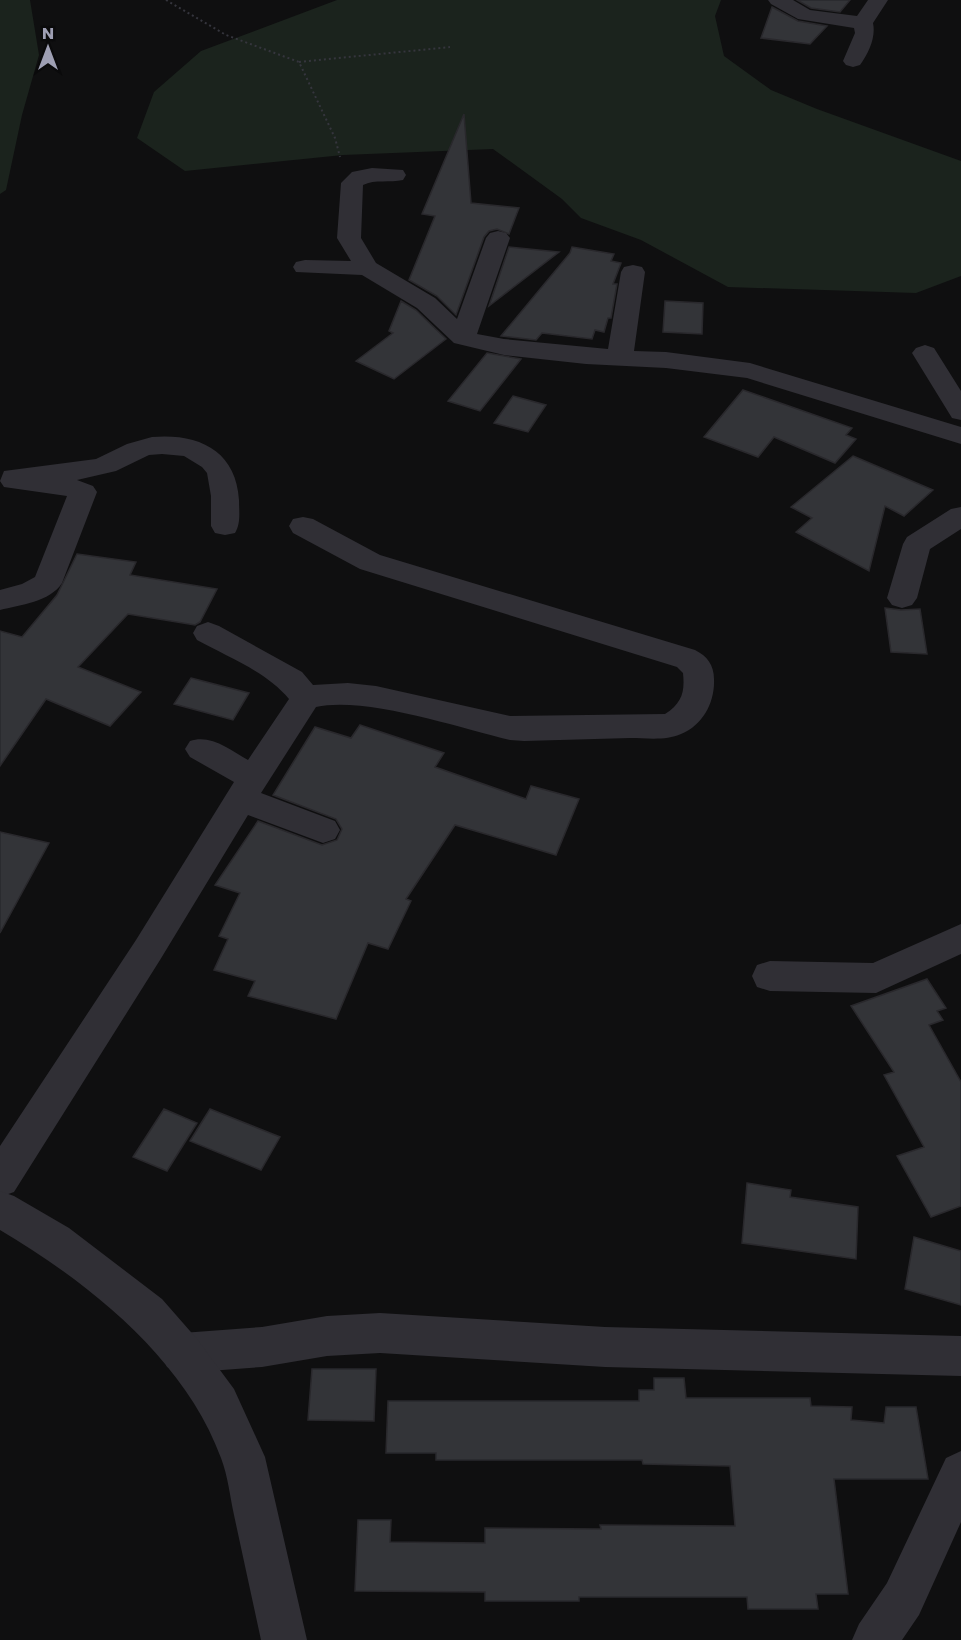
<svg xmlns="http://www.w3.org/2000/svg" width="961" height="1640" font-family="Poppins,sans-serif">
<rect width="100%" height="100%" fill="#0f0f10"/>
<!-- green -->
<path fill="#1b231d" d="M0 0H30L39 55 22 115 6 190 0 194Z
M337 0H721L715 16 724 56 771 90 817 109 961 161V276L916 293 728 287 641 240 581 218 562 199 493 149 343 155 185 171 137 138 154 92 201 51Z"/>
<!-- building -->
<path fill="#333438" stroke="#29282c" stroke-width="1.5" d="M797 0H850L840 12 811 8Z
M772 7 798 21 827 26 810 44 761 38Z
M464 114 471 203 519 208 509 234 497 229 489 231 484 237 456 315 437 296 409 280 435 216 422 214Z
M509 247 559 252 489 306Z
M572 247 614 254 611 261 621 263 613 284H617L611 318H608L604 332 595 330 592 339 542 333 536 340 501 336 570 253Z
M401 301 416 310 446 339 394 379 356 361 393 333 389 331Z
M665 301 703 303 702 334 663 332Z
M487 353 521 359 480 411 448 401Z
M743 390 852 428 846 435 856 439 835 463 774 437 758 457 704 437Z
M513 396 546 405 528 432 494 423Z
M853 456 933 490 904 516 885 506 869 571 796 532 812 518 791 507Z
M77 554 136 562 130 575 217 589 200 622 195 625 128 614 78 667 141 692 110 726 46 699 0 766V631L22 637 57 595Z
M885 608 901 610 920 609 927 654 891 652Z
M191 678 249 693 233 720 174 704Z
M360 725 444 753 435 767 526 799 531 786 579 799 556 855 455 825 406 899 411 901 388 949 368 943 336 1019 248 996 255 981 214 970 228 939 219 936 240 893 215 885 258 821 322 845 337 840 342 829 336 819 273 795 315 727 351 738Z
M0 832 49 843 0 933Z
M927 979 946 1008 937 1011 943 1020 929 1025 961 1082V1206L931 1217 897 1156 924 1147 884 1075 894 1072 851 1006Z
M164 1109 197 1123 167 1171 133 1157Z
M210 1109 280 1137 261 1170 190 1141Z
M747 1183 791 1190 790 1197 858 1207 856 1259 742 1243Z
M914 1237 961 1251V1305L905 1289Z
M312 1369H376L374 1421 308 1420Z
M654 1378H684L686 1398H810L811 1406 852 1407 851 1420 884 1423 886 1407H916L928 1479H834L848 1594H816L818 1609H748L747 1597H579V1601H485V1592L355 1591 358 1520H391L390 1542 485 1543V1528L601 1529 600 1525 735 1526 730 1466 643 1464 642 1460H436V1453H386L388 1401H639V1390H654Z"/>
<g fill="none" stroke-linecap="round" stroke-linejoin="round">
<!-- path -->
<path stroke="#35353d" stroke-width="2" stroke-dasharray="2 3" stroke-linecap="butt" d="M166 0 226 35 299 62 335 138 340 157
M299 62 450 47"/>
<!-- minor -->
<path fill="#302f35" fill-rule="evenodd" d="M768 0H793L810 10 857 16 868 0H888L873 23C876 37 869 53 860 65L853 67 846 65 843 61 855 33 854 28 798 19 771 4Z
M372 168 403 170 406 175 403 180C390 183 375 179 363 185L361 238 376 263 435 298 457 319 486 238 490 233 498 231 506 233 510 238 477 334 504 339 608 349 621 272 624 267 633 265 642 267 645 272 634 351 666 352 750 363 961 427V444L747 378 666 368 586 364 504 355 454 343 417 308 362 275 296 272 293 267 296 262 305 260 351 261 337 238 341 183 352 172Z
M925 345 934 348 961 391V420L952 418 912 353 916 348Z
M152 437C198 433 236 450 239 500 239 512 241 523 235 533L225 535 215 533 211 526V496L207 473 202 467 184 456 162 454 149 455 116 471 77 480 93 486 97 492 62 583C50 602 20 605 0 610V590L22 584 35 577 67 496 4 487 0 481 4 471 96 459 127 444Z
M961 507V529L930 549 917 598 912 605 902 608 892 605 887 598 903 544 907 537 951 509Z
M303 517 313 519 380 555 695 650C707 656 714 665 714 679 715 702 703 725 681 734 666 741 646 738 630 738 595 739 559 740 524 741L510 740C460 728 365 696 316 707L261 793 335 821 340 830 335 839 323 843 248 815 160 960 14 1192 0 1197V1146L136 940 234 782 190 757 185 749 190 741C211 734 230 750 248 760L289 699C267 672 228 657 197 640L193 633 197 626 208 622 219 626 302 672 313 685 348 683 376 686 510 716 665 714C682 703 685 692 683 673L677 667 360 569 293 533 289 526 293 519Z
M961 924V954L876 993 770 991 757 987 752 976 757 965 770 961 873 963Z
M380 1313 605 1327 961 1336V1376L605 1367 380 1353 327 1356 262 1367 182 1373 167 1367 161 1353 167 1339 182 1333 262 1327 327 1316Z
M961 1451V1522L919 1615 902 1640H852L859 1624 887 1583 946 1458Z"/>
<!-- tertiary -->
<path fill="#302f35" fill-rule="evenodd" d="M0 1191 14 1196 69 1228 162 1299 197 1339 234 1389 265 1457 307 1640H261C252 1598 243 1557 234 1515 230 1497 228 1476 221 1458 185 1359 88 1282 0 1230Z"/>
</g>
<!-- north arrow -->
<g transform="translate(48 48)" stroke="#0a0a0b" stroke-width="4.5" paint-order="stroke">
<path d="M0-4.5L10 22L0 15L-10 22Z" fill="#9e9fb3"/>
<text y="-9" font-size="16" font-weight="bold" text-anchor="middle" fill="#9e9fb3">N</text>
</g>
</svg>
